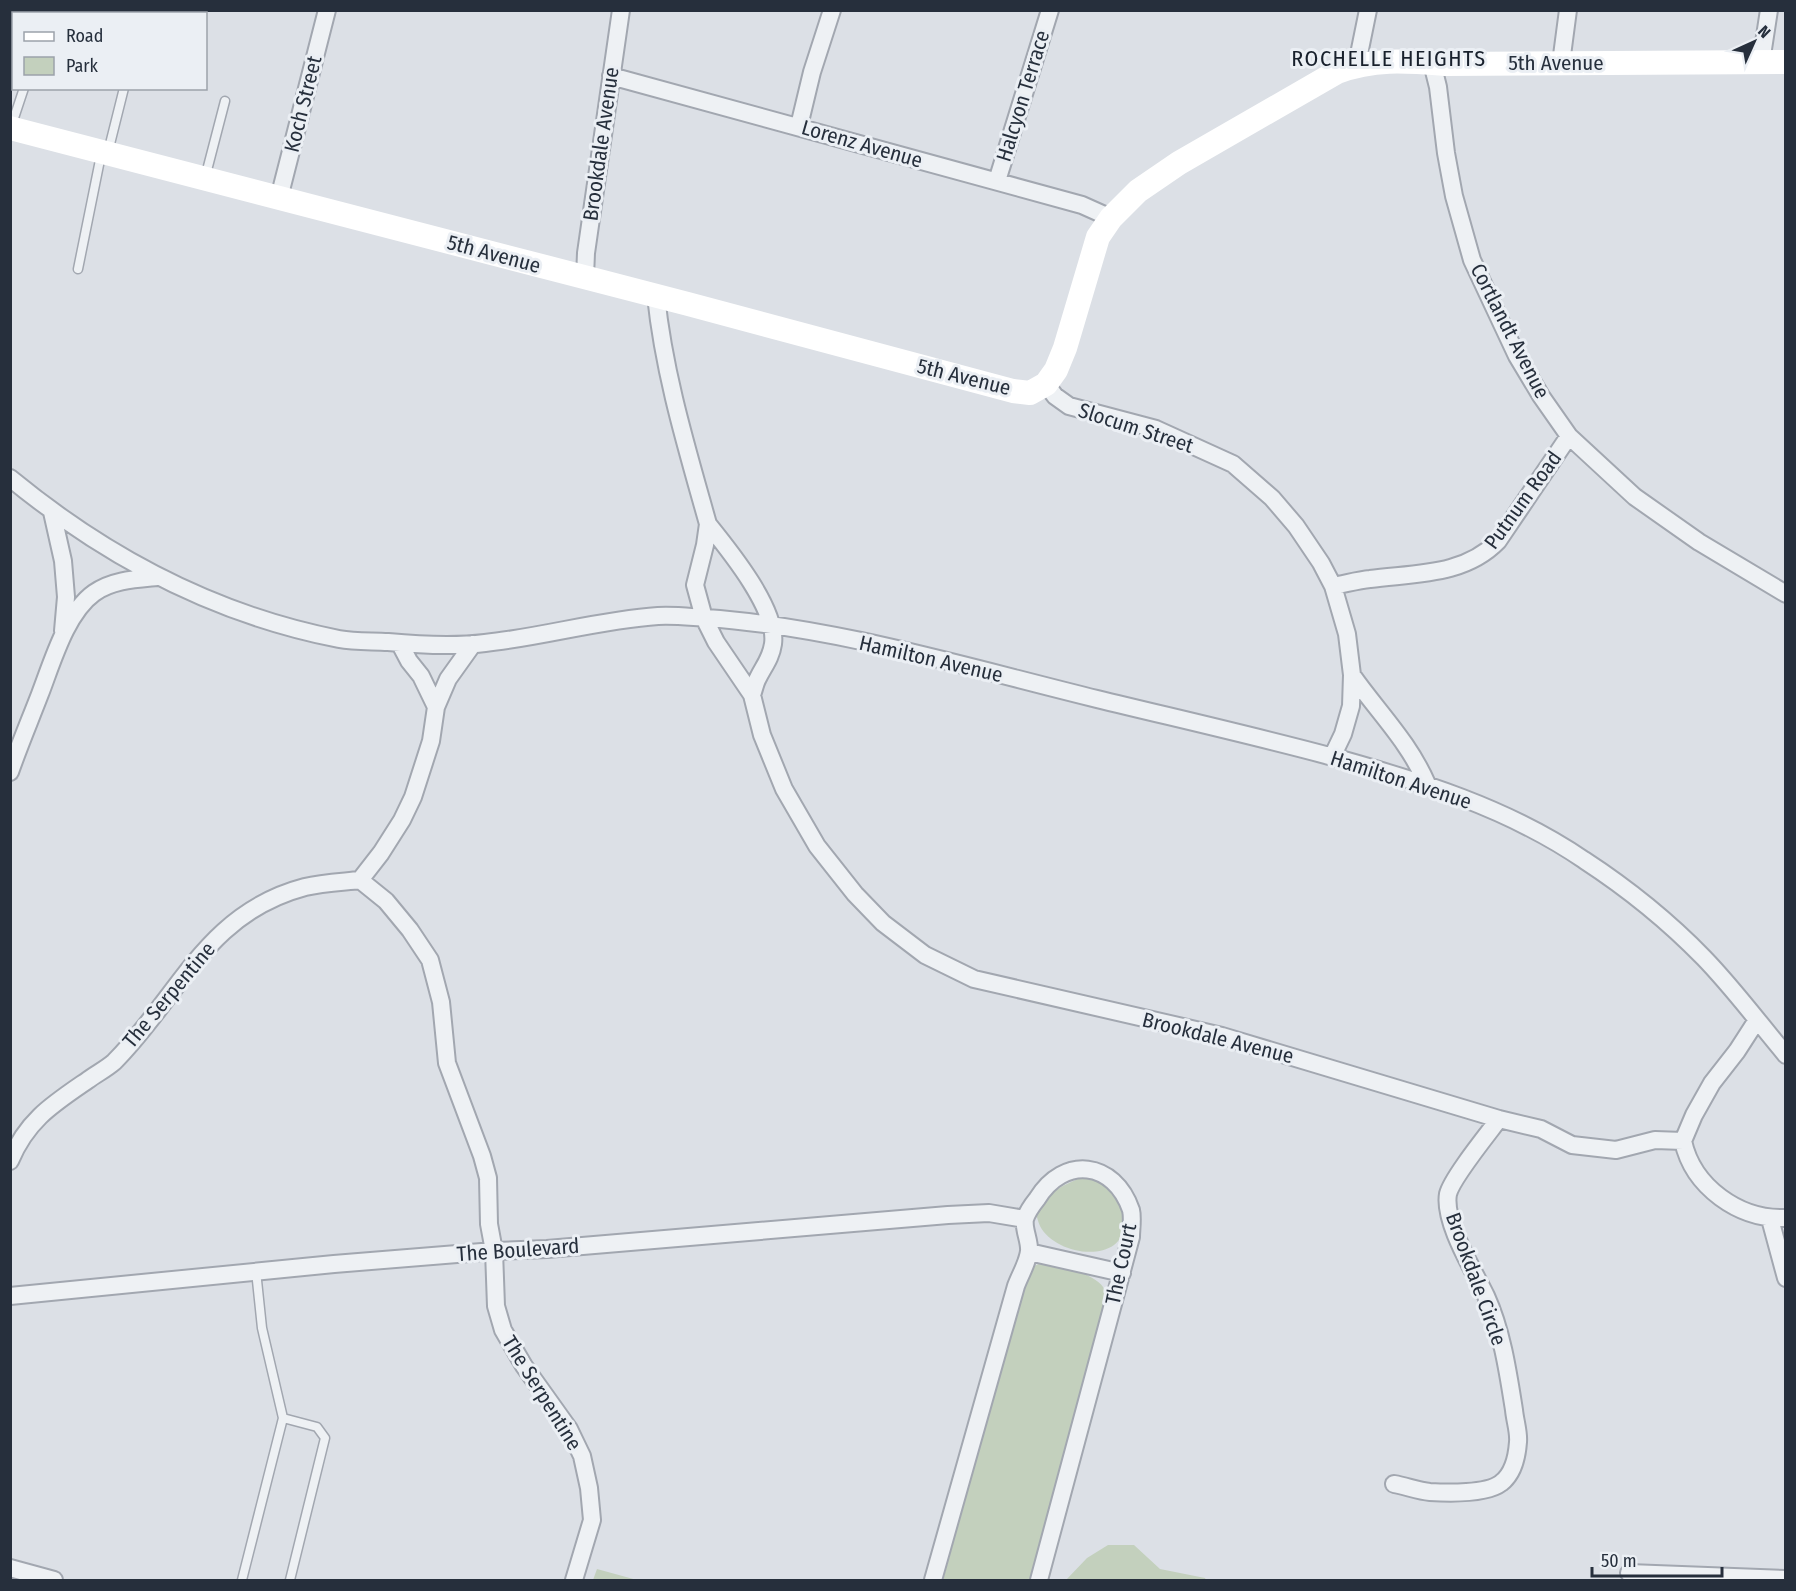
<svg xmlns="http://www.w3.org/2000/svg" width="1796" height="1591" font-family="'Fira Sans Condensed',sans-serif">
<rect width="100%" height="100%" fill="#dce0e6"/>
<!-- green -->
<path fill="#c3d0bd" d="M1083 1177C1092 1178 1103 1180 1109 1186 1123 1199 1133 1231 1114 1245 1093 1260 1052 1249 1040 1226 1038 1222 1037 1217 1036 1213 1048 1192 1061 1186 1083 1177Z
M1041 1263C1056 1263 1095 1274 1103 1287 1105 1290 1105 1296 1106 1301L1030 1580H943L1026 1278 1032 1267Z
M1108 1545H1134L1160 1569 1205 1578 1206 1580H1066L1087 1558Z
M597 1569 637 1580H593Z"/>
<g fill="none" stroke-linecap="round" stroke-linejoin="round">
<defs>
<path id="lane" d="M45 14 46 10
M11 127 24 88
M108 152 124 88
M205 178 225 101
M78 269 101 155
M256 1271 262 1328 283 1418 317 1427 325 1438 290 1580
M242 1580 283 1418"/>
<path id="street" d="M1761 62 1769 10
M1432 63 1438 87 1446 153 1454 196 1472 260 1517 356 1541 396 1569 436 1635 497 1699 542 1786 594
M1561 63 1568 10
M1357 64 1368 10
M611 76 1082 205 1111 218
M799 126 812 72 832 10
M997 181 1050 10
M279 198 327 10
M585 277 586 253 621 10
M656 296C664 374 687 449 708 524L705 545 695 585 704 618 716 642 752 695 762 735 784 789 817 846 855 894 883 923 925 955 974 979 1222 1036 1499 1119 1541 1129 1572 1145 1616 1150 1655 1140 1683 1141
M1046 384 1055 396 1069 406 1156 429 1233 464 1272 498 1296 526 1321 563 1333 586 1347 634 1352 675 1351 706 1343 734 1332 757
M10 478C106 557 216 615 339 639 355 642 372 641 388 642 420 645 452 647 485 643 543 637 599 620 658 616 674 615 690 617 706 618 836 627 970 668 1097 699 1175 718 1255 736 1333 757 1420 781 1508 808 1584 860 1627 888 1669 922 1704 958 1734 989 1759 1023 1786 1055
M52 512 63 561 66 597 63 631
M708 524C729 550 778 610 773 644 771 658 764 666 758 678 755 683 754 690 752 695
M1333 586C1345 584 1358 580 1370 579 1415 573 1464 576 1498 541L1569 436
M400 644 409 661 421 676 436 707
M1352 675C1378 712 1409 742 1427 784
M10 772C19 746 30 720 40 694 52 663 66 613 94 593 112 580 136 579 157 577
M360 880 386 901 410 930 430 960 441 1002 447 1063 482 1156 488 1178 489 1224 494 1251 496 1306 503 1330 524 1366 569 1429 582 1456 589 1488 592 1520 574 1580
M1683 1141 1694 1115 1712 1083 1737 1051 1757 1020
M1683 1141C1693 1187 1739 1220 1786 1218
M10 1161C27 1120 53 1104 88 1080 96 1074 106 1069 114 1062 179 997 206 913 305 887 322 883 342 882 360 880L381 853 402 820 413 797 431 741 436 707 448 679 473 644
M1770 1219 1786 1278
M1029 1252 1122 1273
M10 1296 334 1264 494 1251 547 1249 948 1215 989 1213 1025 1219
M1394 1484C1406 1486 1418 1491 1430 1492 1447 1493 1487 1494 1501 1483 1513 1474 1517 1456 1518 1442 1519 1432 1515 1421 1514 1410 1508 1372 1502 1331 1486 1296 1474 1271 1443 1222 1448 1194 1452 1178 1487 1135 1499 1119
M10 1568 54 1580
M1629 1573 1786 1579
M933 1580 1016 1286C1020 1275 1028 1262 1029 1251 1030 1241 1023 1229 1025 1219 1027 1213 1033 1204 1037 1199 1064 1155 1114 1161 1131 1210 1133 1218 1131 1229 1131 1237L1039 1580"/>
</defs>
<!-- lane casing -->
<use href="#lane" stroke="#a2a7b0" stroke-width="11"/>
<!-- street casing -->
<use href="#street" stroke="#a2a7b0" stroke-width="20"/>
<!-- lane -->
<use href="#lane" stroke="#eef1f4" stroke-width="8"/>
<!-- street -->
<use href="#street" stroke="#eef1f4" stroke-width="16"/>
<!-- secondary -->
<path stroke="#fff" stroke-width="24" d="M10 128 688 304 1013 391 1030 393 1046 384 1056 370 1065 348 1098 237 1111 218 1138 191 1179 163 1337 72C1374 58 1407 61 1446 64L1786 62"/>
</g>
<g text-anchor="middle" stroke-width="6" stroke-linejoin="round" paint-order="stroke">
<!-- street labels -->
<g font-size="21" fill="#262f3c" stroke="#ebeff4">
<text x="1556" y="70">5th Avenue</text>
<text transform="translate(1023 96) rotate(-73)" y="7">Halcyon Terrace</text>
<text transform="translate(303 104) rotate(-76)" y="7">Koch Street</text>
<text transform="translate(601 144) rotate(-82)" y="7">Brookdale Avenue</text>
<text transform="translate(862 144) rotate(16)" y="7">Lorenz Avenue</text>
<text transform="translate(494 254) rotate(15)" y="7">5th Avenue</text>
<text transform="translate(1510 331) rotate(63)" y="7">Cortlandt Avenue</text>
<text transform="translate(964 377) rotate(14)" y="7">5th Avenue</text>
<text transform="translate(1136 428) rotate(18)" y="7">Slocum Street</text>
<text transform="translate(1523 500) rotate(-54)" y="7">Putnum Road</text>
<text transform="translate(931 659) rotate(13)" y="7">Hamilton Avenue</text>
<text transform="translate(1401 780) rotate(18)" y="7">Hamilton Avenue</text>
<text transform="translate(169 995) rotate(-50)" y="7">The Serpentine</text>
<text transform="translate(1218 1038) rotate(14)" y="7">Brookdale Avenue</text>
<text transform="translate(518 1250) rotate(-4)" y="7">The Boulevard</text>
<text transform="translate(1121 1264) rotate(-78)" y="7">The Court</text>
<text transform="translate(1476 1279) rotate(70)" y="7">Brookdale Circle</text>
<text transform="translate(542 1393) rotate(58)" y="7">The Serpentine</text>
</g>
<!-- neighbourhood labels -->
<g font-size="22" letter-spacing="1.5" fill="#18202c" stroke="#ebeff4">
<text x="1389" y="66">ROCHELLE HEIGHTS</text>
</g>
</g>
<!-- border -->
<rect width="1796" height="1591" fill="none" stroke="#262f3c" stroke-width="24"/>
<!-- legend -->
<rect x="12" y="12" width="195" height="78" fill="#ebeff4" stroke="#9ca2aa" stroke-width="1.5"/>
<rect x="24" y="32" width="30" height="9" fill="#ffffff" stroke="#9ca2aa" stroke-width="1.5"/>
<text x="66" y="42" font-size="18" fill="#262f3c">Road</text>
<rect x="24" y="57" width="30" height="18" fill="#c3d0bd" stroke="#9ca2aa" stroke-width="1.5"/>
<text x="66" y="72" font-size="18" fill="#262f3c">Park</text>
<!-- north arrow -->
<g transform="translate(1754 42) rotate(45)" stroke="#ebeff4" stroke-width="4.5" paint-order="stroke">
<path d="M0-4.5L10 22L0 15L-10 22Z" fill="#262f3c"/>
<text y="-9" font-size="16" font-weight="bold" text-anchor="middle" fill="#262f3c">N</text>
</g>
<!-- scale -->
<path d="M1592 1567v9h130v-9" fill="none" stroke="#262f3c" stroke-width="3"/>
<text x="1601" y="1567" font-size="18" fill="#262f3c" stroke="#ebeff4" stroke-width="4.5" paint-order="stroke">50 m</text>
</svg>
